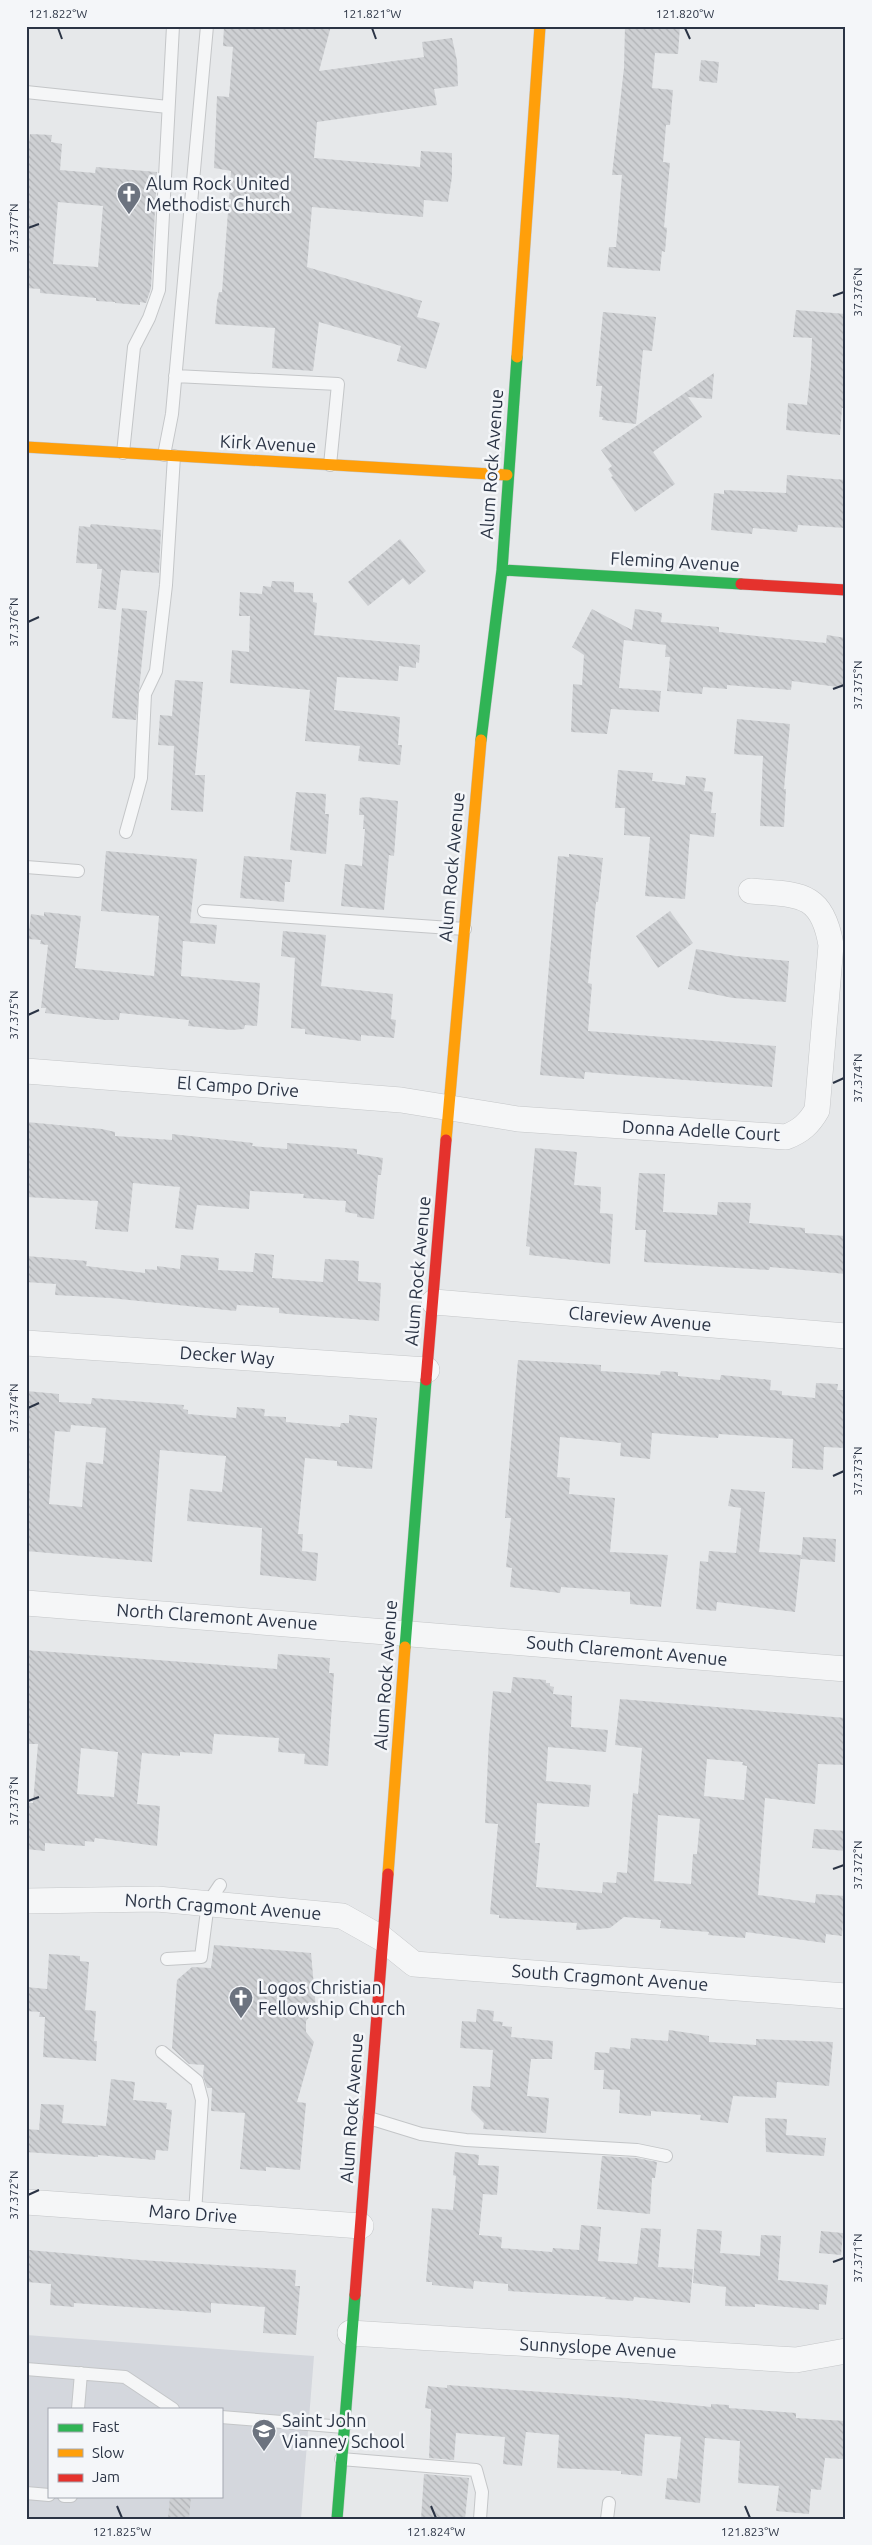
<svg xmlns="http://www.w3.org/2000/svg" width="872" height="2545" font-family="Ubuntu,sans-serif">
<defs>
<pattern id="building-back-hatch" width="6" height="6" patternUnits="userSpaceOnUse" patternTransform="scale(1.25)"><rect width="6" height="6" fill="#ced0d3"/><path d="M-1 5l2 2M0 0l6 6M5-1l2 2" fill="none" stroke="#b1b3b6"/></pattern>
</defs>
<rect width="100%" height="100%" fill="#e6e8ea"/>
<!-- built -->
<path fill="#d4d7dd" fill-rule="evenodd" d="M26 2335 314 2356 301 2519H26ZM49 2409H221V2496H49Z"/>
<!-- building -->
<path fill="url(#building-back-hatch)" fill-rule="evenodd" d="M224 26H331L319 71 424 57 422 42 452 38 457 61 458 86 434 89 437 105 317 122 314 158 420 167 421 151 452 153V177L448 202 424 200 423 217 312 207 307 267 422 301 417 317 440 323 426 369 397 361 401 346 319 322 313 371 272 368 275 328 215 324 217 301 219 292H222L231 171 214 168 217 96 229 97 233 47 223 46Z
M625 26H680L678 54 655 53 652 88 673 90 670 125H666L663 162 670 163 664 227 667 228 665 252 662 251 660 271 607 267 609 247H616L622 175H612L624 68Z
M701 60 719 62 717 83 699 81Z
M30 134 52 135 51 142 62 144 60 170 95 173 96 167 157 172 151 288 146 303 140 302V305L115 303V302L96 301V298L40 293V289L26 288V172ZM58 202 103 206 98 267 53 264Z
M796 310 846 314V408H842L840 435 786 430 788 403 807 405 811 366 812 338 793 337Z
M603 312 656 317 652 351 643 350 636 424 602 420 603 417H599L602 386H596Z
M714 373 712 399 688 397 702 417 653 452 675 484 635 512 611 477 613 476 608 469 612 466 601 450Z
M787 475 846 480V528L798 525 797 532 753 528 752 534 711 530 714 493 724 494V490L786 493Z
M91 524 161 530 159 573 121 570 116 610 98 608 102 569H97V564L76 563 79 526 90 527Z
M400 539 426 571 409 585 403 578 368 606 348 582Z
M272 581 294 582V592L313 593V602L317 603 314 635 420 645 419 663 416 662V668L399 666 398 681 337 677 334 710 400 717 398 745H402L400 765 358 761 360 746 305 741 310 690 230 683 232 650 249 652 250 616H239L240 592 262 594 263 586 271 587Z
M122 608 147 611 136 720 112 718Z
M592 609 632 630 635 609 662 613 661 622 719 627V632L826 643 827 635 846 638V688L792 681 791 690 727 685V689L703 687 702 694 667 691 670 657H665L666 645 624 640 619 688 661 691 659 712 611 709 607 734 571 732 573 684 582 685 584 655 572 647Z
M175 680 203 682 195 775H205L203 812 171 810 174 746 158 745 160 715 172 716Z
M737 719 790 724 784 789H786L784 827 760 826 763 756 734 754Z
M618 770 653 773 652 781 685 785 686 776 706 778 704 791 713 792 711 813H716L714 837 690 834 685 899 645 896 650 837 624 835 625 808H615Z
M296 792 326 794 325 814H329L326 854 290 850Z
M366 797 398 801 394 856 389 855 384 910 341 906 345 864 362 866 365 829H363L364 815H359L360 798Z
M106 851 197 859 190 923 217 925 215 944 183 941 181 976 260 983 257 1026 245 1025 244 1029 231 1030 188 1026 189 1020 120 1013 119 1020H106L45 1013 46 1008H41L48 945 40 944 41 940 28 939 31 914 44 916V912L81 916 75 968 154 976 159 916 101 911Z
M569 854 603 858 598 902H596L588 983 592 984 588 1031 776 1046 772 1087 585 1072 584 1079 540 1075 558 856 569 857Z
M244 856 292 860 290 882H285L284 902 240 898Z
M670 911 693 943 658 968 636 936Z
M283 931 326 935 321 986 393 994 391 1019 396 1020 394 1038 361 1035V1041L305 1034V1029L291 1028 295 958 281 956Z
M696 949 736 956 789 961 786 1002 733 998 688 989Z
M26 1122 102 1129 115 1132V1136L172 1140V1134L253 1143 252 1146 287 1149V1143L357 1149V1154L383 1158 381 1175H378L374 1219 357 1217V1214L345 1212 346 1201 303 1198 304 1194 250 1191 249 1209 197 1205 193 1230 175 1228 180 1187 133 1183 128 1232 95 1229 98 1201 26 1197Z
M535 1148 577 1152 574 1185 601 1187 600 1213 613 1214 610 1264 529 1255 530 1247 526 1246Z
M639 1173 665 1174 663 1212 717 1215 718 1202 751 1203 749 1223 805 1228V1233L846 1236V1274L770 1267 769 1270 644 1262 646 1230H635Z
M255 1253 274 1255 272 1278 323 1282 325 1259 359 1261 358 1281 381 1283 379 1321 288 1314 279 1313V1308L237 1305 236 1311 110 1298 55 1295 56 1284 26 1282V1256L87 1261 86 1266 145 1273V1269L157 1270V1266L180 1269 181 1255 219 1258 218 1270 253 1272Z
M518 1360 601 1365V1371L660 1375 661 1371 678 1372V1376L720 1380 721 1375 771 1380 770 1390 782 1391V1395L815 1398 816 1383 838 1384 837 1390H846V1448L824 1447 823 1470 792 1468 793 1439 719 1434 718 1438 652 1433 650 1459 620 1456 621 1443 560 1437 557 1477 570 1478 569 1494 615 1498 610 1552 668 1555 661 1607 630 1604V1592L561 1587 560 1593 510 1587 512 1568 506 1567 511 1518H505Z
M26 1391 59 1394V1402L91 1404 92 1398 184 1405 183 1409 188 1410V1414L236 1418 237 1407 265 1409 264 1416 286 1417V1422L340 1427 341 1423H349V1415L377 1418 372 1469 337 1466V1461L305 1458 298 1534H303L302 1551 318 1553 316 1581 260 1575 262 1528 187 1521 190 1489 222 1492 226 1456 160 1450 152 1562 26 1551ZM71 1425 106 1428 103 1464 86 1462 82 1507 49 1504 55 1431 70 1432Z
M731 1489 765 1492 759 1552 801 1555 795 1612 717 1602 716 1611 696 1609 700 1561 708 1562 709 1551 736 1553 741 1508 728 1506Z
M803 1537 836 1539 835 1562 801 1559Z
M26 1650 277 1669 278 1654 330 1658 329 1673H334L328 1766 304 1764 305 1754 278 1752 279 1738 214 1734 212 1754 180 1752V1756L142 1753 137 1804 160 1806 157 1846 95 1838 94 1842 85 1841V1846L45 1843V1851L26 1849V1803H33L38 1744H26ZM81 1748 118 1752 114 1797 77 1794Z
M513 1677 546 1680V1683H550V1686L554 1687 553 1694 572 1696 571 1727 608 1730 606 1752 548 1747 546 1781 591 1785 589 1807 537 1803 535 1843H540L536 1887 602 1893 603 1882 616 1883 617 1872 627 1873 633 1793 638 1794 642 1748 615 1745 620 1699 846 1718V1765L818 1764 815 1804 765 1798 758 1895 815 1903 816 1894 846 1896V1920H843L842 1936 826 1934 825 1943 746 1932 745 1938 708 1935 709 1932 660 1928 661 1920 624 1917 610 1928 576 1930 577 1923 499 1918V1915L490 1914 498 1824 485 1823 489 1737 493 1691 511 1693ZM707 1759 743 1762 742 1765 747 1766 744 1800 704 1796ZM658 1815 700 1819 697 1854H693L691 1884 654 1881Z
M814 1829 846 1831V1851L812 1848Z
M214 1945 311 1953 316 2009 306 2021V2032L314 2042 297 2102 306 2103 300 2170 266 2167V2171L240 2169 245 2113 211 2111 212 2088H207L203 2076 204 2065 189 2064 172 2048 177 1980 192 1967 211 1968Z
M49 1954 80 1956V1961L89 1962 85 2010 96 2011 94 2041H97L96 2061 43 2057 45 2017H39L40 2012 26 2011V1987L47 1989Z
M477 2009 494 2011 493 2021 503 2022 502 2026 512 2027 511 2037 553 2041 552 2059H531L527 2096 549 2098 546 2133 483 2129 484 2123 471 2110 473 2086 490 2087 493 2050 460 2048 462 2021 476 2022Z
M669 2030 709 2036V2042L756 2045V2039L833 2042 829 2086 777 2082 776 2098 733 2096 728 2123 700 2120 701 2115 651 2111V2116L619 2113 620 2090 603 2089 604 2070H594L595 2052 609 2053 610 2047 630 2049 631 2038 668 2041Z
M111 2079 135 2082 133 2100 167 2103 166 2109 172 2110 168 2151 156 2150 155 2160 98 2155V2157L26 2152V2129L39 2130 41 2104 64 2105 62 2123 106 2126Z
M765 2118 787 2119 786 2135 826 2138 824 2156 766 2152Z
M455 2152 479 2155 478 2165 499 2166 497 2195 483 2194 479 2235 502 2237 501 2248 552 2252 553 2248 579 2250 581 2225 601 2227 598 2261 637 2264 641 2228 661 2229 658 2267 693 2269 690 2303 634 2297 633 2301 605 2299 606 2297 508 2291V2284L474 2281 473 2289 432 2285V2282H426L432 2208 453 2210 456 2176 453 2175Z
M602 2156 637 2158 657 2162 655 2178H652L650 2214 597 2209Z
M697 2229 722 2231 720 2253 760 2256 761 2235 781 2236 778 2280 828 2285 826 2305 819 2304V2310L755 2304V2307L725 2306 726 2287 693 2283Z
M821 2231 843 2233 841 2255 819 2253Z
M29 2250 140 2260 296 2270 295 2286H300L296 2335 263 2333 265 2307 211 2303V2313L74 2303V2307L50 2305 51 2284 27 2282Z
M447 2385 627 2398 711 2407V2404L729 2405V2408L796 2413V2418L846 2421V2449L844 2459 825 2458 821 2490 811 2489 809 2514 776 2511 779 2486 738 2483 740 2441 705 2438 700 2503 665 2499 667 2478 677 2479 681 2437 645 2434 642 2476 621 2474V2471L557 2468 559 2435 526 2432 522 2466 503 2464 505 2437 456 2433 454 2460 429 2458 431 2409 425 2408 428 2386 447 2388Z
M424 2474 469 2478 465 2519H421Z
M170 2496H191L189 2519H168Z"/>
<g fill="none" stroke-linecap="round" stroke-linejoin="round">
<defs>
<path id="lane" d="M26 92 168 107
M175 376 338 384 330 465
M123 453 134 347 149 318 159 290 173 26
M164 455 172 414 207 26
M126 832 141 778 145 694 156 671 166 585 174 456
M26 867 78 871
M204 911 465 929
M167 1959 201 1957 208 1903 220 1885
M162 2052 197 2081 202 2100 195 2214
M369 2118 421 2134 466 2140 637 2150 666 2156
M26 2369 125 2377 173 2409
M78 2409 81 2373
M221 2417 344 2427
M341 2459 476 2470 482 2492 480 2519
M26 2493 49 2495
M64 2496H71
M607 2519 609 2503"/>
<path id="street" d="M26 1071 401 1100 518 1119 786 1137C801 1131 809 1124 817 1110L831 945C822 891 798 895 751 891
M434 1302 846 1336
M26 1343 427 1370
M26 1603 846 1669
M26 1901 157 1899 342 1916 383 1939 414 1964 846 1996
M26 2202 361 2226
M350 2333 796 2360 846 2351"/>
<path id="fast" d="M502 570 741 584
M481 740 502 570 517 357
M405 1647 426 1380
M337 2519 355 2295"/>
<path id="slow" d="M517 357 540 26
M26 447 507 475
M446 1140 481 740
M388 1874 405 1647"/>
<path id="jam" d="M741 584 846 590
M426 1380 446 1140
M355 2295 388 1874"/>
</defs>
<!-- lane casing -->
<use href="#lane" stroke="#c4c6c8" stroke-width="14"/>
<!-- street casing -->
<use href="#street" stroke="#c4c6c8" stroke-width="26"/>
<!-- fast casing -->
<use href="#fast" stroke="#c4c6c8" stroke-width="12"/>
<!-- slow casing -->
<use href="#slow" stroke="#c4c6c8" stroke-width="12"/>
<!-- jam casing -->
<use href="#jam" stroke="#c4c6c8" stroke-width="12"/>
<!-- lane -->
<use href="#lane" stroke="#f5f6f7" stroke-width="12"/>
<!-- street -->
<use href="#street" stroke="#f5f6f7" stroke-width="25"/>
<!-- fast -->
<use href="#fast" stroke="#30b455" stroke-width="11"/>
<!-- slow -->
<use href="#slow" stroke="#ff9f0a" stroke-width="11"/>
<!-- jam -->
<use href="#jam" stroke="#e5322d" stroke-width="11"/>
</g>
<!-- ticks -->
<path fill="none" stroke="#2b3445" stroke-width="2" d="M58 28 62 39M372 28 376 39M685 28 690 39M28 228 39 224M833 296 844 292M28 622 39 617M833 689 844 685M28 1015 39 1010M833 1083 844 1078M28 1408 39 1403M833 1476 844 1471M28 1801 39 1797M833 1869 844 1865M28 2195 39 2190M833 2262 844 2258M117 2506 122 2518M431 2506 436 2518M745 2506 750 2518"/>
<!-- icons -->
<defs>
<symbol id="church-pin" viewBox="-11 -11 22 30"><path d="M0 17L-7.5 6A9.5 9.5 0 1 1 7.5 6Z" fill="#6c737f" stroke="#f4f6f9"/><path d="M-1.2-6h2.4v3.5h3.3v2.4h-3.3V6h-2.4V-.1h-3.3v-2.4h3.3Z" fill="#fff"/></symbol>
<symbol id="school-pin" viewBox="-11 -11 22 30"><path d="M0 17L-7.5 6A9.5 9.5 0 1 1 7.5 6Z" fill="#6c737f" stroke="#f4f6f9"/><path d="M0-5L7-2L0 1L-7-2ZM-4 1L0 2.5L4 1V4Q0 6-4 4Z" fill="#fff"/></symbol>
</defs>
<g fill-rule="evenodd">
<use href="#church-pin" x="115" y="180" width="28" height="38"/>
<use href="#church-pin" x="227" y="1984" width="28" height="38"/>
<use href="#school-pin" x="250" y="2417" width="28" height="38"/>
</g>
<g text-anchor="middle" stroke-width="5" stroke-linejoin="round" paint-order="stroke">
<!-- poi labels -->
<g font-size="18" fill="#2b3445" stroke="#f4f6f9" text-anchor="start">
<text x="146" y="190">Alum Rock United<tspan x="146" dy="21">Methodist Church</tspan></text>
<text x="258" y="1994">Logos Christian<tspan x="258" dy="21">Fellowship Church</tspan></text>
<text x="282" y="2427">Saint John<tspan x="282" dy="21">Vianney School</tspan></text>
</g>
<!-- street labels -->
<g font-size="18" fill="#2b3445" stroke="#f4f6f9">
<text transform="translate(268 444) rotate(3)" y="6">Kirk Avenue</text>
<text transform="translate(492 464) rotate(-86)" y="6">Alum Rock Avenue</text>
<text transform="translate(675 562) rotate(3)" y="6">Fleming Avenue</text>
<text transform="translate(452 867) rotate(-85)" y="6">Alum Rock Avenue</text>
<text transform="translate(238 1087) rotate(4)" y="6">El Campo Drive</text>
<text transform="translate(701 1131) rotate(3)" y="6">Donna Adelle Court</text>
<text transform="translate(418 1271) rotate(-85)" y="6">Alum Rock Avenue</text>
<text transform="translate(640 1319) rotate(5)" y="6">Clareview Avenue</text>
<text transform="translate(227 1356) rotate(4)" y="6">Decker Way</text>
<text transform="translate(217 1617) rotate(4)" y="6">North Claremont Avenue</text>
<text transform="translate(627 1651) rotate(5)" y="6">South Claremont Avenue</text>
<text transform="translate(386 1675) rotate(-86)" y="6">Alum Rock Avenue</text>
<text transform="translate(223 1907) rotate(4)" y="6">North Cragmont Avenue</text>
<text transform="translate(610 1978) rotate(4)" y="6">South Cragmont Avenue</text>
<text transform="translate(352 2108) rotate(-86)" y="6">Alum Rock Avenue</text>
<text transform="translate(193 2214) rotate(4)" y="6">Maro Drive</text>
<text transform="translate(598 2348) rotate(3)" y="6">Sunnyslope Avenue</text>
</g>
</g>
<!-- border -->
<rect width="872" height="2545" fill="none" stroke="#f4f6f9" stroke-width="55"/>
<!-- legend -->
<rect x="48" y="2408" width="175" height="90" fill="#f4f6f9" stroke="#a4a8b1"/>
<rect x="58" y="2424" width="25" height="8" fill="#30b455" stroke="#a4a8b1"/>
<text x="92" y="2432" font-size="15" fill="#2b3445">Fast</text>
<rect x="58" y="2449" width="25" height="8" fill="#ff9f0a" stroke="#a4a8b1"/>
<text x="92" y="2458" font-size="15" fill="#2b3445">Slow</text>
<rect x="58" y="2474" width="25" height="8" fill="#e5322d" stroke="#a4a8b1"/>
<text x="92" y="2482" font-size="15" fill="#2b3445">Jam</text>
<rect x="28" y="28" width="816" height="2490" fill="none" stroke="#2b3445" stroke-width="2"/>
<g font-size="12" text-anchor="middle" fill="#2b3445">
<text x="58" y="18">121.822°W</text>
<text x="372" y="18">121.821°W</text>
<text x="685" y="18">121.820°W</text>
<text transform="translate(14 228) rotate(-90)" y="4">37.377°N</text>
<text transform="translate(858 292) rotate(-90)" y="4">37.376°N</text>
<text transform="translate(14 622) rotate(-90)" y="4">37.376°N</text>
<text transform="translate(858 685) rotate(-90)" y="4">37.375°N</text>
<text transform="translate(14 1015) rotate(-90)" y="4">37.375°N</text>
<text transform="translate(858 1078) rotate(-90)" y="4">37.374°N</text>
<text transform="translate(14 1408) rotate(-90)" y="4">37.374°N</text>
<text transform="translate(858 1471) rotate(-90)" y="4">37.373°N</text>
<text transform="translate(14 1801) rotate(-90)" y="4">37.373°N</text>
<text transform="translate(858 1865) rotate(-90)" y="4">37.372°N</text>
<text transform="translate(14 2195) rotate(-90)" y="4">37.372°N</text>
<text transform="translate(858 2258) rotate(-90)" y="4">37.371°N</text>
<text x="122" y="2536">121.825°W</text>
<text x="436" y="2536">121.824°W</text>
<text x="750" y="2536">121.823°W</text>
</g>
</svg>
